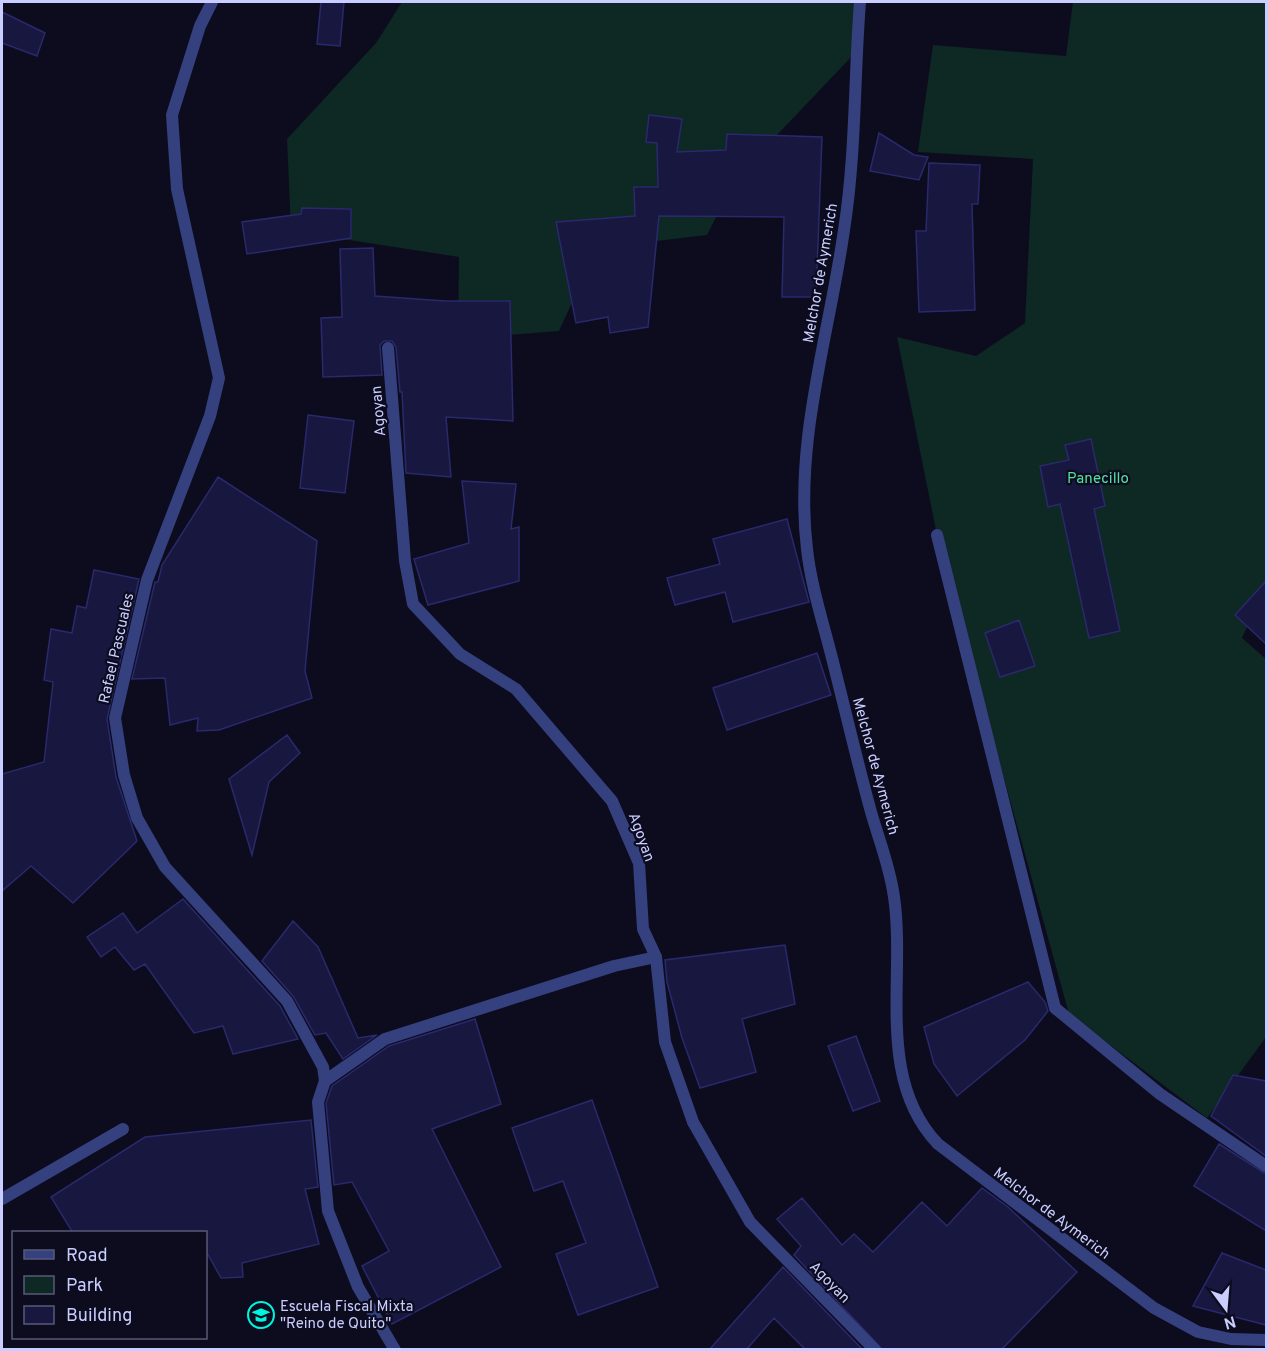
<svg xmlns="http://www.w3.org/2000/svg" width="1268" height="1351" font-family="Overpass,sans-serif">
<rect width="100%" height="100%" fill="#0c0c1e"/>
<!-- green -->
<path fill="#0e2823" d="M402 2H860L856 52 736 178 707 235 597 248 559 331 458 339 459 257 291 231 287 139 376 43Z
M1073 2H1266V586L1242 638 1266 659V1037L1207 1118 1069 1014 937 535 897 337 976 356 1025 323 1033 159 918 152 933 45 1066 56Z"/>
<!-- building -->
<path fill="#181740" stroke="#29296c" stroke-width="1.5" d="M321 2H344L340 46 317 44Z
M2 12 45 33 37 56 2 43Z
M649 115 682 119 677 152 726 150 727 134 822 137 816 297H782L784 217 659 216 648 327 610 333 608 317 576 323 556 222 635 216 634 187H658L657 143 646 142Z
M879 133 914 155 928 157 919 180 870 171Z
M929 163 980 165 978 204H972L975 310 919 312 916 231H926Z
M302 208 351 209V238L247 254 242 222 301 214Z
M373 248 375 296 445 301H510L513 421 446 417 451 477 406 473 402 392H400L396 347 392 341H384L380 345 382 375 323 377 321 318 342 317 340 249Z
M308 415 354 421 345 493 300 488Z
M1091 439 1105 506 1094 509 1120 631 1089 638 1060 504 1048 507 1040 466 1069 460 1065 445Z
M218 477 317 541 305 671 312 698 219 730 197 731 198 718 170 725 165 678 132 679 155 582H158L162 565Z
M462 481 516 484 511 529 519 527V581L428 605 414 559 469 543Z
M787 519 809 602 733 622 725 592 675 605 667 578 720 564 713 539Z
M94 570 139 579 107 719 116 777 137 841 73 903 31 866 2 891V774L44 762 53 682 44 680 51 629 72 633 77 606 86 608Z
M1266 581V644L1235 615Z
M1019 620 1035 666 1000 677 985 633Z
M817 653 831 695 727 730 713 688Z
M287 735 300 753 269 782 252 855 229 779Z
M183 899 280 1006 298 1039 233 1054 223 1026 194 1033 145 964 134 970 115 947 101 957 87 937 123 913 137 933Z
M293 921 318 947 358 1038 377 1035 343 1059 326 1033 315 1035 293 996 262 961Z
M785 945 795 1004 742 1019 756 1072 700 1088 682 1038 667 982 665 960Z
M1028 982 1045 1002 1048 1011 1025 1040 957 1096 934 1064 924 1027Z
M475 1019 501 1104 432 1129 501 1267 392 1324 362 1266 389 1251 352 1182 334 1185 326 1103 332 1086 389 1046Z
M856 1036 880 1101 853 1111 828 1046Z
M1233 1075 1266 1081V1156L1211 1116Z
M592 1100 658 1287 578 1315 556 1254 586 1243 563 1181 534 1191 512 1128Z
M311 1120 318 1187 305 1189 319 1244 242 1263 243 1277 221 1278 206 1251V1233H73L51 1197 145 1137Z
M1219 1144 1266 1174V1231L1194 1186Z
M982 1188 1008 1207 1077 1272 1001 1350H883L794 1255 801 1246 777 1219 802 1198 842 1245 854 1234 873 1252 922 1202 947 1226Z
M1222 1253 1266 1270V1325L1193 1306Z
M783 1267 863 1350H806L774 1318 746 1350H709Z"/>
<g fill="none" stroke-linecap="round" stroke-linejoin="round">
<!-- lane -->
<path stroke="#35407f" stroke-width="12" d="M388 348 405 561 413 604 460 654 516 689 612 801 639 863 643 929 656 957
M937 535 1055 1008 1160 1094 1266 1166"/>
<!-- street -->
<path stroke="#35407f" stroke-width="12" d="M212 2 200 26 172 115 177 189 219 378 210 416 147 580 115 718 124 775 137 818 165 867 287 1001 323 1067 325 1081 318 1102 328 1211 358 1287 395 1350
M860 2C854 78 856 154 844 230 829 336 794 441 807 549 811 586 823 622 832 658 845 709 857 761 871 812 879 840 890 867 894 897 906 979 875 1078 938 1144L1154 1308 1198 1332 1231 1339 1266 1340
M325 1081 385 1039 614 966 656 957 665 1042 693 1122 750 1222 875 1350
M2 1199 123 1129"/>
</g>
<!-- icons -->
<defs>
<symbol id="school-ring" viewBox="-11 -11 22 22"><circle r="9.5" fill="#0c0c1e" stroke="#00f4de" stroke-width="1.5"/><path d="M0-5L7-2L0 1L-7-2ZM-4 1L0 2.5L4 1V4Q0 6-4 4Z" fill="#00f4de"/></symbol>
</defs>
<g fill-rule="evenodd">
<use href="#school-ring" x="246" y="1300" width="30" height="30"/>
</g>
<g text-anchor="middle" stroke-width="4.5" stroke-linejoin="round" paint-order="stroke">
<!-- street labels -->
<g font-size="15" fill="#c9cdff" stroke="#0c0c1e">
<text transform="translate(820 273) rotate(-80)" y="5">Melchor de Aymerich</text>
<text transform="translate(378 411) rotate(-95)" y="5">Agoyan</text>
<text transform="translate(116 648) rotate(-77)" y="5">Rafael Pascuales</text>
<text transform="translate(876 766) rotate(75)" y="5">Melchor de Aymerich</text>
<text transform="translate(642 837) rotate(70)" y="5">Agoyan</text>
<text transform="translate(1052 1213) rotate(37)" y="5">Melchor de Aymerich</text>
<text transform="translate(830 1282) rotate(46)" y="5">Agoyan</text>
</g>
<!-- park labels -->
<g font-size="15" fill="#53e1a3" stroke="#0c0c1e">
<text x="1098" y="483">Panecillo</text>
</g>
<!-- poi labels -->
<g font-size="15" fill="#c9cdff" stroke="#0c0c1e" text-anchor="start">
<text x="280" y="1311">Escuela Fiscal Mixta<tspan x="280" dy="17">"Reino de Quito"</tspan></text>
</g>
</g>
<!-- border -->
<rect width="1268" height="1351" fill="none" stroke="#c9cdff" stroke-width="6"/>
<!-- legend -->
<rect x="12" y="1231" width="195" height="108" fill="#0c0c1e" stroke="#585978" stroke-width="1.5"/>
<rect x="24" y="1250" width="30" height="9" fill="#35407f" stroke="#585978" stroke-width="1.5"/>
<text x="66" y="1261" font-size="18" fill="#c9cdff">Road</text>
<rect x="24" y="1276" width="30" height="18" fill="#0e2823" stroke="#585978" stroke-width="1.5"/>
<text x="66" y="1291" font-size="18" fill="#c9cdff">Park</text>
<rect x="24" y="1306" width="30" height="18" fill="#181740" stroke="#585978" stroke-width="1.5"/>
<text x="66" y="1321" font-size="18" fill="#c9cdff">Building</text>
<!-- north arrow -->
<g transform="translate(1226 1309) rotate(164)" stroke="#0c0c1e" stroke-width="4.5" paint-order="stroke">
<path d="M0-4.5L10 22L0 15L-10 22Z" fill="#c9cdff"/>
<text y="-9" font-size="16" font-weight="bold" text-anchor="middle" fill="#c9cdff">N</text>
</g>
</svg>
